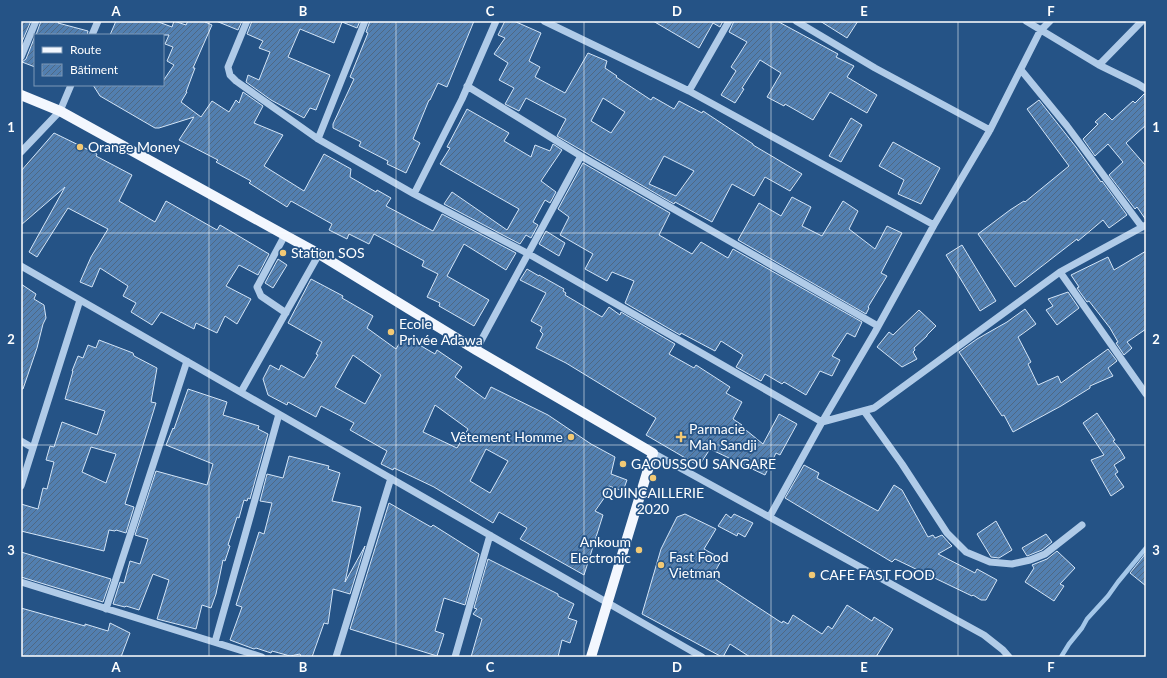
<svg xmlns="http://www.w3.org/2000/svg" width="1167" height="678" font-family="Lato,sans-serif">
<defs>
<pattern id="building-hatch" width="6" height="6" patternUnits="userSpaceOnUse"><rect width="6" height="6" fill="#527fb0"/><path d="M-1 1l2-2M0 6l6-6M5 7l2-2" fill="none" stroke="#4f6883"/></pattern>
</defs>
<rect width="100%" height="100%" fill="#255386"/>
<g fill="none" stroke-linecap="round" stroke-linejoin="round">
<!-- stream -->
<path stroke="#a4c7e9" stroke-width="4.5" d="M1061 657 1069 644 1082 628 1087 619 1108 596 1118 582 1146 548"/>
</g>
<!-- building -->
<path fill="url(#building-hatch)" stroke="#d4e5f7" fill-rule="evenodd" d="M21 21H31L21 44Z
M41 21H59L58 23 88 31 87 35H36Z
M116 21H156L172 27 174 21 186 25 188 21H203L212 25 193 68H195L186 92H187L181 102 201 117 212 101 229 112 236 100 239 103 243 92 263 106 254 123 283 135 264 166 304 191 324 154 351 169 350 177 376 192 377 190 391 198 386 206 433 231 442 214 516 253 506 270 464 244 447 276 489 300 474 326 439 306 440 303 427 297 438 274 422 266 424 261 374 234 369 244 349 234 347 239 329 230 332 224 291 201 287 207 249 183 251 181 216 162 218 160 179 140 194 117 159 128H155L100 96 93 85H163V81L174 65 167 61 173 47 165 44 169 35H110Z
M216 21H242L238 30Z
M252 21H360L357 28 342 22 334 43 300 29 288 57 330 75 316 110 310 108 304 118 271 100 246 82 248 75 259 80 270 52 259 48 263 41 247 34Z
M370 21H474L447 87 438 83 430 100H429L413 139 420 143 406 173 387 164 388 161 359 146 361 142 333 128V124L354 79 350 77 368 33 366 32Z
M505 21H514L541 33 529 61 540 67 535 77 565 93 588 53 607 61 605 68 617 76 616 77 651 100 653 97 674 109 679 101 702 113 703 111 753 144V145L802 174 790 191 765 177 754 196 732 184 712 222 675 202 674 204 557 136 566 119 526 98 519 111 505 104 514 88 499 80 508 63 494 54 505 38 498 35ZM603 98 625 112 611 133 591 121ZM664 156 694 171 676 196 649 184Z
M653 21H723L720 27 713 23 699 48Z
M734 21H777L838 54 836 57 854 66 847 77 877 95 867 113 830 92 813 120 785 104 784 106 767 97 781 73 760 60 742 88 744 89 735 103 721 95 736 71 731 67 747 42 729 32Z
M820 21H858L847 38Z
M35 36V67L22 62 26 59Z
M1144 94H1146V125L1126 143 1146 166V220L1137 207 1135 209 1109 175 1123 162 1108 144 1095 156 1083 139 1098 124 1095 122 1105 113 1112 120 1133 101 1135 103Z
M1039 100 1076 147 1101 182 1102 181 1127 215 1109 228 1103 220 1078 241 1077 239 1015 287 978 234 1010 210 1024 201 1025 202 1069 166 1027 109Z
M467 109 509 133 504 141 531 157 535 145 550 151 553 144 562 150 541 181 556 192 550 203 545 200 533 222 538 225 531 238 526 235 520 244 444 204 452 192 507 230 519 209 440 164 450 148 447 147Z
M851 118 862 125 841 162 829 156Z
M54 133 97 154 96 156 132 175 119 201 155 222 166 201 217 230 220 225 269 254 258 275 239 265 226 286 251 299 237 324 225 316 217 333 196 323 194 329 161 312 152 325 131 312 136 303 123 296 128 286 100 268 92 287 80 282 91 257 108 229 68 208 37 257 29 252 65 187 21 225V171Z
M893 142 940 168 921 204 898 194 904 180 879 166Z
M583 163 670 213 659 235 692 254 701 242 728 258 733 249 862 322 855 337 847 333 832 356 840 360 832 376 820 371 806 395 784 382 782 384 765 374 761 381 736 367 743 355 721 341 715 351 681 333 680 335 625 303 634 281 612 272 607 281 585 269 593 254 560 235 569 217 558 209Z
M792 197 811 207 802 226 822 236 843 201 858 211 849 229 875 249 887 226 902 233 881 273 887 276 868 307 869 308 866 314 738 240 759 203 781 216Z
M546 231 565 243 559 256 539 244Z
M962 245 996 301 980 311 946 255Z
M1146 251V329L1127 342 1132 348 1124 355 1116 343 1118 342 1110 328 1089 301 1087 302 1077 288 1079 287 1071 275 1108 257 1114 270Z
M278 259 287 265 273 288 265 283Z
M527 269 539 276V275L564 289 563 291 566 293 565 295 602 317 609 307 620 315 621 312 675 344 669 354 694 368 696 365 730 387 726 393 742 402 733 419 742 425 741 426 763 444 779 414 797 424 780 455 776 453 765 475 710 449 699 466 646 435 656 418 566 363 536 348 543 334 540 331 542 327 531 321 546 293 520 280Z
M311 279 343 296 342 298 373 316 367 328 396 349 404 336 435 354 437 350 462 367 455 377 485 399 491 387 548 415 591 444 615 457 611 474 627 480 623 491 609 486 607 494 595 511 603 515 584 575 520 539 527 528 499 512 493 523 434 487 394 468 393 470 381 464 387 451 350 430 354 423 321 406 316 417 288 402 287 405 268 395 263 379 270 365 279 370 281 365 304 378 318 355 316 354 322 342 288 323ZM353 355 381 375 365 404 335 387ZM435 405 468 429 457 448 423 432ZM486 449 508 461 490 493 470 481Z
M21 284 36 294 34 299 44 305 46 318 43 324 37 348 23 389H21Z
M1068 292 1079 308 1057 325 1046 310 1053 306 1048 299Z
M1025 309 1036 324 1018 337 1031 362 1028 364 1038 385 1058 376 1061 383 1108 349 1117 361 1108 368 1113 376 1090 386V388L1061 406 1013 432 1004 415 1002 416 959 352 977 339 1007 322Z
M919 310 936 326 927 335V336L914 348 915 350 913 352 917 359 902 367 877 347 889 332 893 335Z
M99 340 133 353 134 356 157 368 151 402 156 403 125 504 134 507 126 533 116 530 115 531 109 530 104 551 21 531V504L38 509 43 488 47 489 54 462 46 460 50 446 54 447 62 422 97 435 105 411 65 399 73 371H72L78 356 83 358 88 345 96 348ZM91 447 116 454 106 483 82 472Z
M188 389 227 402 223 415 259 426 258 429 268 434 250 499 248 498 247 501 244 500 239 518 237 517 228 545 230 546 225 561 223 560 216 594 211 608 202 605 196 629 157 619 169 580 153 574 139 610 126 606 125 607 113 604 120 582 124 583 130 561 140 564 148 539 135 535 156 471 207 485 213 464 166 445 173 428 174 429Z
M1097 413 1115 440 1113 441 1119 448 1125 458 1114 465 1118 472 1115 474 1124 487 1111 496 1091 460 1104 455 1083 423Z
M289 456 329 466 328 469 340 473 332 501 361 507 345 582 365 546 350 594 333 589 328 624 324 623 312 657H301L300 654 290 656 272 651 271 653 256 648 254 649 230 640 242 607 236 605 259 532 264 534 272 503 260 501 267 474 283 478Z
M804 465 819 473 817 478 878 511 894 485 902 490 928 537 933 535 935 538 942 535 950 544 952 546 938 554 975 573 977 569 997 580 986 600H981L973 595 972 596 895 559 892 562 785 498Z
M389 503 431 527 433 525 479 554 465 605 444 598 435 631 444 634 437 656 350 629Z
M685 514 716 529 704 549 722 559 712 577 782 623 783 621 788 624 793 615 822 634 828 626 832 629 847 605 872 621 874 617 893 629 876 657H750L730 644 723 657H722L642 614 661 549 677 517Z
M726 514 731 518 734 514 753 523 745 537 738 533 737 536 718 526Z
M996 521 1012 550 999 558 991 557 977 534Z
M1046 534 1052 542 1042 550 1027 556 1022 548Z
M1057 551 1075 568 1060 584 1064 586 1054 601 1025 582 1034 568 1032 565 1047 559Z
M21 552 111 579 103 602 21 577Z
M1146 553V586L1130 573Z
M488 559 558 594V596L574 604 568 618 577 621 570 643 562 640 558 657H471L482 619 473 614 477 609 474 608Z
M21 608 85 626V624L108 631 110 623 130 633 121 657H21Z"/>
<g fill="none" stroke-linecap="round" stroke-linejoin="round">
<!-- minor -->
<path stroke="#b0cbe8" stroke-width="7" d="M247 21 228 67 230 75 236 81 318 139 414 194 527 253 822 422 874 408 1060 272 1146 225
M544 21 689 91 934 225
M796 21 875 68 990 130
M1026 21 1099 65 1138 84 1146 89
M92 35 98 21
M21 57 36 21
M1099 65 1142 21
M1021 70 1067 126 1142 227
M467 86 581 156 878 326
M689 91 729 21
M318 139 365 21
M21 152 60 111 71 85
M414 194 462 99 496 21
M285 235 257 287 261 296 286 313
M21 266 702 657
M1060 272 1146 394
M476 350 581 156
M241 392 319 254
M864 411 902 464 947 533 966 552 990 562 1012 564 1030 560 1045 554 1082 525
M21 441 33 448
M653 453 984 635 1003 650 1009 657
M21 486 80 300
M770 516 822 422 875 332 934 225 990 130 1040 31 1050 21
M21 582 262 657
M106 609 187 361
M215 642 279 414
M336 657 391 478
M455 657 490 535"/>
<!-- major -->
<path stroke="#f3f7fe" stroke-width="10" d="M21 95 60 111 319 254 476 350 653 453 591 657"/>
</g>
<!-- grid -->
<path fill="none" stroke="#fff" stroke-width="1" stroke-opacity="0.55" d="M209 21V657M396 21V657M584 21V657M771 21V657M958 21V657M21 233H1146M21 445H1146"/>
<!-- markers -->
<g fill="#f2c975" stroke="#255386" stroke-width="1.5">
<circle cx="80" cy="147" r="4"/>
<circle cx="283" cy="253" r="4"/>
<circle cx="391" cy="332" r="4"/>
<circle cx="571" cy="437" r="4"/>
<path d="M679 431h4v4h4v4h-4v4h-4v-4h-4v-4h4z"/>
<circle cx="623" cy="464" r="4"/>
<circle cx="653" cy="478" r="4"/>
<circle cx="639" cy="550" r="4"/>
<circle cx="661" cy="565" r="4"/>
<circle cx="812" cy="575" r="4"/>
</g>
<g text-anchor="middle" stroke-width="3.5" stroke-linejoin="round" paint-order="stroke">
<!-- poi labels -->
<g font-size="14" fill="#fff" stroke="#255386" text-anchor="start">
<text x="88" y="152">Orange Money</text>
<text x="291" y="258">Station SOS</text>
<text x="399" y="329">Ecole<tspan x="399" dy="16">Privée Adawa</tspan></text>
<text x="689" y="434">Parmacie<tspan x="689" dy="16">Mah Sandji</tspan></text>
<text x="563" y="442" text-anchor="end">Vêtement Homme</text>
<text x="631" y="469">GAOUSSOU SANGARE</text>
<text x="653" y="498" text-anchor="middle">QUINCAILLERIE<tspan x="653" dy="16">2020</tspan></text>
<text x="631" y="547" text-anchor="end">Ankoum<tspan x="631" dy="16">Electronic</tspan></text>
<text x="669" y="562">Fast Food<tspan x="669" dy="16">Vietman</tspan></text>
<text x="820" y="580">CAFE FAST FOOD</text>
</g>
</g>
<!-- border -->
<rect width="1167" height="678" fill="none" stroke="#255386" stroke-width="44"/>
<!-- legend -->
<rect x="34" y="34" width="130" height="52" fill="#255386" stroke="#7c98b6"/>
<rect x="42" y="47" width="20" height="6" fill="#f3f7fe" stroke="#7c98b6"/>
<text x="70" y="54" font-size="12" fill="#ffffff">Route</text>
<rect x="42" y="64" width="20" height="12" fill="url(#building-hatch)" stroke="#7c98b6"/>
<text x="70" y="74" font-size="12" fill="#ffffff">Bâtiment</text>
<rect x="22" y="22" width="1123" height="634" fill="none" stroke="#fff" stroke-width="1.5"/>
<g font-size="13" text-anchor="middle" font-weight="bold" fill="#fff">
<text x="116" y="16">A</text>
<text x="303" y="16">B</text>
<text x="490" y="16">C</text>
<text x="677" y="16">D</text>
<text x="864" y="16">E</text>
<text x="1051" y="16">F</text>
<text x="11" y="132">1</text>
<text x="1156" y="132">1</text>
<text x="11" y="344">2</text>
<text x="1156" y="344">2</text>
<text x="11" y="555">3</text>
<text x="1156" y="555">3</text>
<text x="116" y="672">A</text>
<text x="303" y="672">B</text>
<text x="490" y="672">C</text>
<text x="677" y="672">D</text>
<text x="864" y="672">E</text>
<text x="1051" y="672">F</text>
</g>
</svg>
